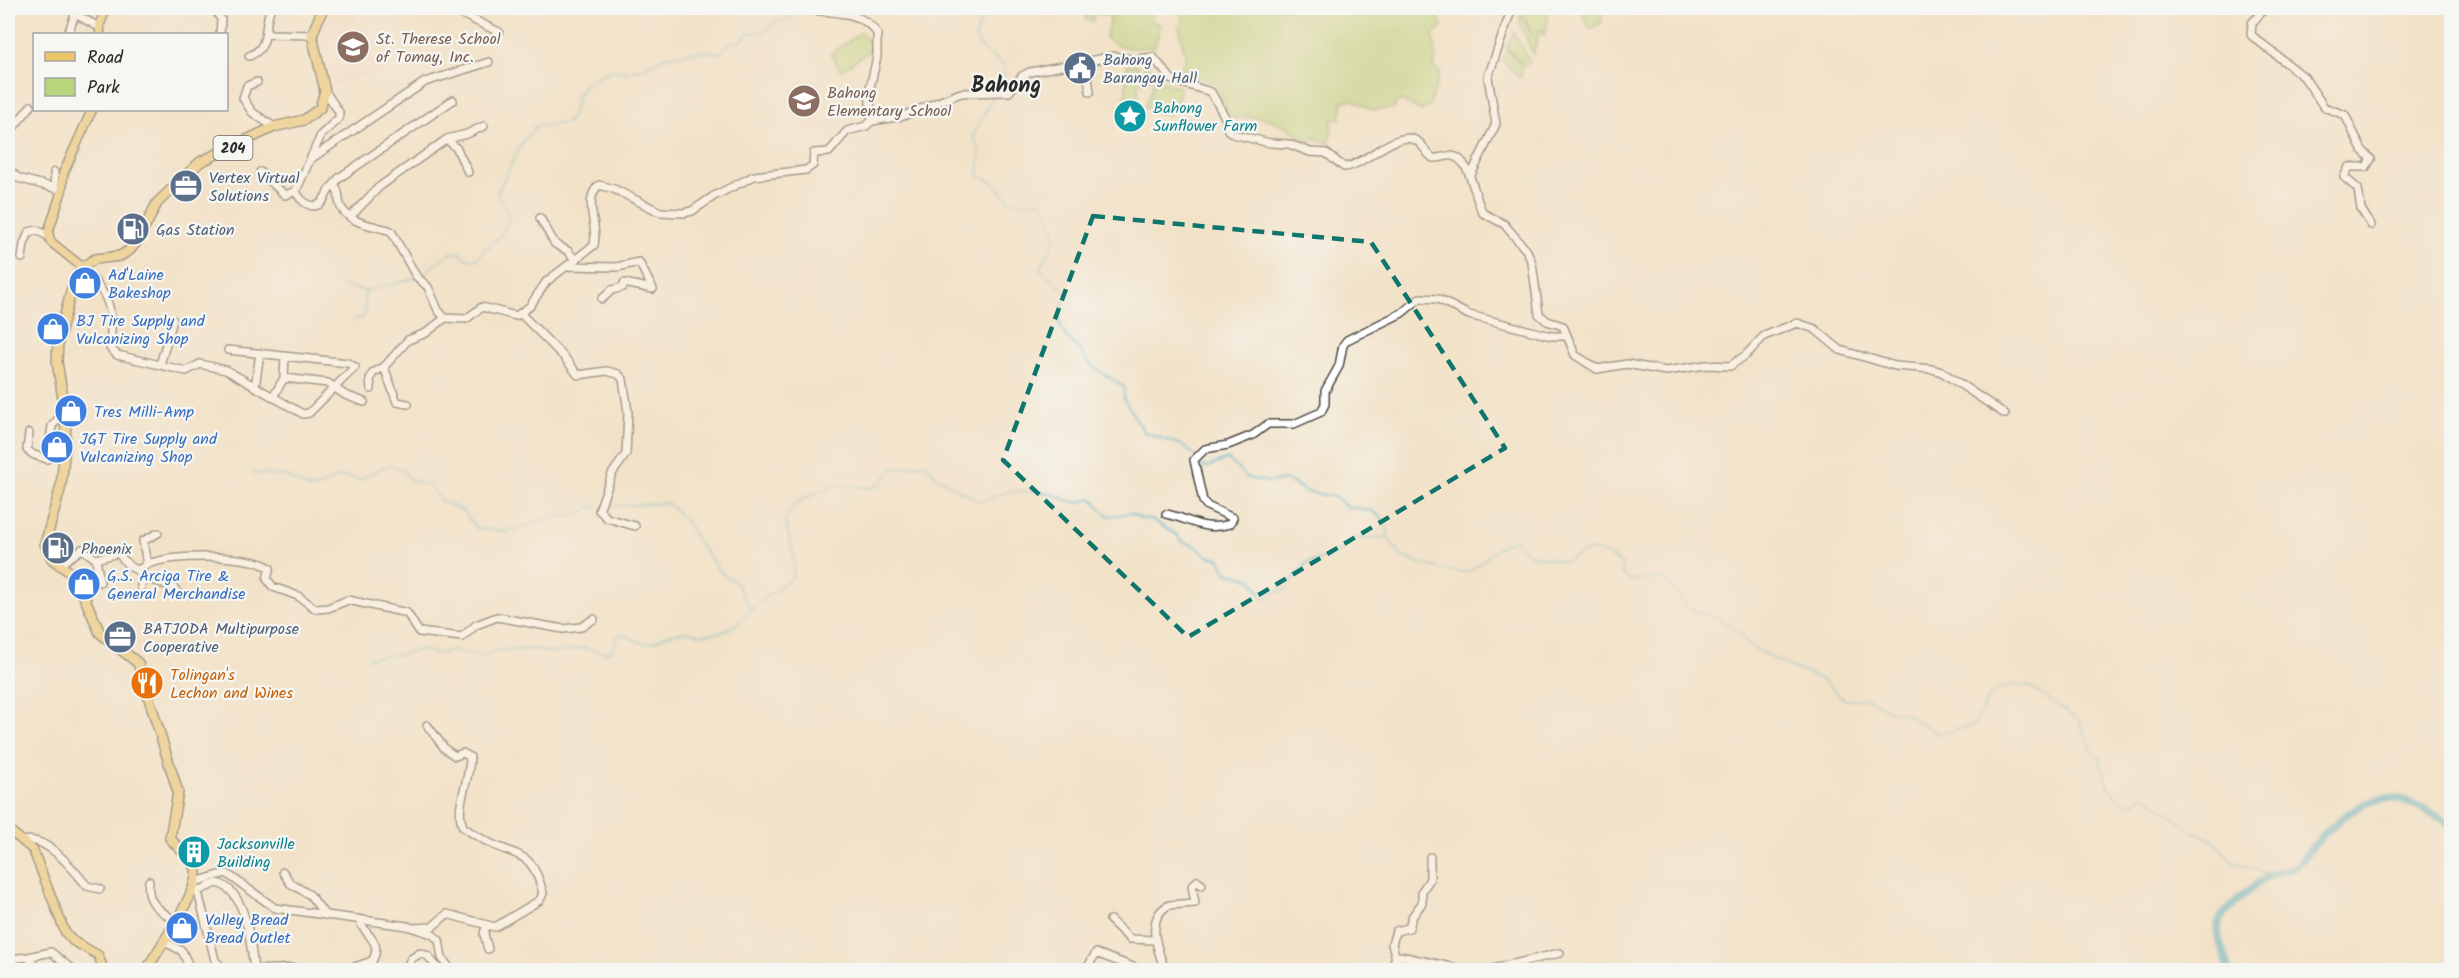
<svg xmlns="http://www.w3.org/2000/svg" width="2459" height="978" font-family="Kalam,sans-serif">
<rect width="100%" height="100%" fill="#f6f6f2"/>
<filter id="ink" filterUnits="userSpaceOnUse"><feTurbulence type="fractalNoise" baseFrequency=".0167" numOctaves="2"/><feDisplacementMap in="SourceGraphic" scale="12" xChannelSelector="R" yChannelSelector="G"/><feConvolveMatrix kernelMatrix="1 2 1 2 8 2 1 2 1" color-interpolation-filters="sRGB"/></filter>
<filter id="wash" filterUnits="userSpaceOnUse"><feTurbulence type="fractalNoise" baseFrequency=".008" numOctaves="4" result="noise"/><feDisplacementMap in="SourceGraphic" scale="24" xChannelSelector="R" yChannelSelector="G"/><feGaussianBlur stdDeviation="1.35" result="paint"/><feColorMatrix in="noise" values="0 0 0 0 0 0 0 0 0 0 0 0 0 0 0 0 0 1.4 0 .05"/><feComposite in="paint" operator="in"/></filter>
<g filter="url(#wash)">
<rect width="100%" height="100%" fill="#f2e2c8"/>
<!-- built -->
<path fill="#f2d4be" d="M329 8H352L358 19 380 45 394 53 399 64 369 78 361 77 337 86 333 84 322 50V19Z
M800 81 811 94 819 126 802 131 799 113 791 93V88Z"/>
<!-- green -->
<path fill="#b6d57c" stroke="#708054" stroke-width="1.5" d="M1083 8H1152V21L1161 25 1154 47C1136 48 1120 50 1105 38L1111 17 1095 13 1092 21 1086 20Z
M1179 8H1416L1418 12 1437 11 1442 26 1433 35 1436 57 1433 67 1440 72 1430 105 1422 111 1402 100 1394 104 1395 108 1372 110 1353 100 1343 101 1340 119 1332 120 1330 144 1315 138 1310 142C1278 121 1272 114 1232 118L1215 83 1180 70 1186 59 1179 27 1183 20Z
M1523 8 1529 14 1526 8H1545L1549 15 1544 35 1540 30 1533 54 1520 24V15L1532 34 1522 13Z
M1579 8H1602L1601 23 1590 29Z
M861 32 874 48 841 70 831 54Z
M1514 33 1530 62 1525 65 1506 47Z
M1507 50 1523 67 1521 78 1502 60Z
M1146 61 1155 77 1142 82Z
M1127 65H1138V101L1125 103Z
M1155 79 1180 88 1176 108 1167 116 1145 107Z"/>
<g fill="none" stroke-linecap="round" stroke-linejoin="round">
<!-- stream -->
<path stroke="#46acc5" stroke-width="1.5" d="M992 8 981 21 975 38 983 50 1005 66 1004 80 997 88
M994 95 973 136 980 152 978 175 996 184 1008 200 1021 204 1040 200 1045 205 1056 237 1040 269 1066 292 1059 323 1067 338 1082 352 1088 363 1124 387V399L1144 432 1184 446 1194 455
M420 276 449 254 459 252 467 259H477C487 244 508 235 509 215L497 193 523 141 535 127 566 123 573 115 577 95 586 83 611 70 624 72 644 68 663 57 704 51 720 53 732 42 742 41 747 33 764 32 777 21 789 20 793 8
M342 286 365 291 416 278
M354 320 365 316V292
M1198 462 1205 468 1228 459 1247 478 1268 482 1287 480 1307 492 1335 497 1349 508C1367 507 1388 513 1388 536
M253 473 285 476 311 489C332 485 335 470 359 480L384 467 393 466 405 471 407 477 416 482 430 485 441 501 463 511 476 528 505 532 559 516 580 515 589 507H598
M603 507 667 503 685 519 698 542 723 575 735 581 751 610
M368 658 400 655 421 649 436 654 451 651 483 656 498 651 531 649 553 653 583 648 606 653 612 650 618 636 622 634 643 643 655 642 666 635 688 631 701 635 723 632 738 623 759 602 793 577 794 558 785 521 794 505 814 493 836 484 872 488 881 483 893 469 926 463 937 477 979 501C992 501 1001 490 1015 491 1028 491 1045 491 1057 496 1074 502 1072 506 1092 498L1108 516 1131 513 1142 519H1151L1177 535 1181 541 1195 546 1208 556 1219 558 1226 572 1252 579 1263 598 1284 590 1307 563 1331 557 1356 539 1388 537 1401 556C1415 562 1460 578 1473 569 1487 559 1496 545 1514 540 1520 544 1523 551 1530 554 1538 558 1555 559 1565 562 1591 546 1596 547 1622 564V573L1629 580 1660 578 1678 592 1682 602 1694 611 1717 617 1743 636 1747 644 1778 661 1822 680 1841 697 1847 700 1867 698 1891 711 1902 712 1938 734 1974 725 1989 696 1998 689 2015 685 2031 687 2079 720 2092 751 2099 758 2108 786 2119 800 2133 804 2143 796H2147L2190 830 2214 841 2232 861 2271 875"/>
<!-- river -->
<path stroke="#46acc5" stroke-width="8" d="M2229 970C2227 955 2214 939 2219 922 2223 910 2262 878 2273 874 2280 871 2290 871 2295 867 2303 861 2309 850 2316 843 2333 823 2365 796 2393 798 2413 800 2434 816 2452 824"/>
</g>
</g>
<g filter="url(#ink)">
<g fill="none" stroke-linecap="round" stroke-linejoin="round">
<defs>
<path id="minor" d="M214 8 221 19 220 34
M449 8 499 32
M801 8C828 15 859 7 877 33V57L869 92 872 121
M2265 8 2252 23 2251 35 2304 77 2324 107 2345 115 2362 150 2371 159 2366 167H2349L2344 177 2358 189 2361 209 2371 225
M68 34 75 14 99 27
M267 34 312 35
M249 56C272 47 262 26 271 8
M1086 63 1090 92
M257 82 247 86 243 98 252 112 274 127
M325 91 339 112V118L321 135 296 191C299 199 310 210 320 204 325 200 327 192 331 187L335 186C341 193 337 202 342 209 353 225 374 225 391 231L416 276 428 287 438 310 445 318 466 319 482 307 516 316 530 306 546 282 594 245C599 226 582 200 599 185L614 189 660 212 683 213 692 211 714 196 754 176 806 170 813 165 814 153 829 152 847 131 866 126 872 121
M872 121 903 116 961 93 1009 92 1022 76 1030 72 1115 56 1133 60 1153 57 1172 80 1211 92 1225 117 1228 130 1233 134 1270 143 1289 144 1310 152 1326 153 1344 167C1365 166 1396 128 1417 141 1424 145 1426 154 1433 158 1440 159 1446 155 1452 156 1471 158 1474 199 1483 213L1504 224 1527 251 1532 263 1539 314 1547 321 1563 326 1575 355 1597 369 1627 364 1666 371 1706 365 1730 366 1746 355 1764 336 1797 323 1815 329 1840 350 1895 366 1932 369 1942 372 2005 414
M447 139 457 149 468 172
M8 140 12 129 31 106
M312 158 425 82 489 62
M8 169 18 178 62 190
M54 172 55 187
M260 172 285 195 296 191
M1470 177 1496 124 1488 77 1512 8
M333 186 339 178 453 100
M350 217 379 187 447 139 467 134 484 126
M540 218 555 244 568 251 575 260
M22 258 24 244 29 232 37 230 49 237
M567 266 617 267 639 262 653 289 624 283 623 287 612 290 602 299
M82 267C110 296 114 308 110 348L117 355 186 371 200 364 226 370 303 414 309 413 355 367 348 363 228 350
M521 314 564 357 578 375 607 371 618 374 623 379 628 412 626 454 612 474 599 510 607 518 635 526
M160 365 173 320
M384 367 397 402 408 404
M284 378 328 383 345 395 364 402
M255 387 260 353
M371 389 370 379 373 373 384 367 408 340 426 333 445 318
M273 397 284 378 285 356
M29 433 27 450 34 455 47 459 52 426 65 411
M1166 514C1191 519 1203 532 1230 524L1233 518 1207 506 1203 501 1194 460 1205 449 1228 445 1253 435 1268 424H1294L1321 412 1325 404V391L1339 366 1343 345 1347 340 1402 313 1420 298 1438 299 1469 315 1551 336H1566
M96 559 100 582
M61 564 82 549 96 559 118 553 129 566 137 570C143 568 148 563 154 562 179 555 249 554 270 568L267 579 273 587 298 596 316 609 328 608 348 600 407 613 419 632 462 637 476 625 497 617 563 629 581 627 594 619
M147 565 143 541 158 533
M140 575 142 576 141 587
M142 576 174 588 180 595
M23 841C47 835 74 870 87 886L100 889
M283 872 290 883 310 895 325 915
M149 881C146 903 158 909 175 921
M195 882 226 873 275 908 407 926 432 934 439 940 442 958 451 970
M197 888 215 960 224 970
M198 891 217 883C247 890 251 946 254 970
M1110 920 1130 939 1155 940
M486 926 484 934 488 949
M414 928 432 927 447 914 495 927 540 900 543 893C533 857 527 858 496 846 485 841 473 834 463 827 454 806 470 782 470 757L463 753 455 756 445 749 427 725
M163 941 182 951 189 966 194 968
M28 957 51 952 73 970
M1396 958 1392 944 1396 931 1409 928 1412 917 1422 903V891L1430 879V857
M8 959 28 957 38 970
M349 969 372 961C384 941 364 936 359 919
M823 969 824 970
M255 970 298 968 306 970
M405 970 411 959 420 953 428 956 439 970
M1086 970 1096 953 1141 970
M1165 970C1158 951 1144 918 1169 905L1195 903 1192 886 1197 881 1202 885
M1392 970 1395 959 1400 956 1461 969 1488 970 1560 953"/>
<path id="major" d="M100 34V23L107 8
M82 267 51 242 48 233 62 190 63 174 92 110
M8 829 33 850 65 932 73 941 98 955 104 970"/>
<path id="highway" d="M147 970C157 949 204 888 195 866 190 855 177 848 170 838L178 792 138 663 100 633 75 576 52 559 45 544 61 486 65 447 66 417 57 362 58 343 71 291 82 267 95 259 120 256 130 250 139 239 157 203 200 162 274 127 304 120 320 108 325 91 312 35 323 8"/>
</defs>
<!-- minor casing -->
<use href="#minor" stroke="#494643" stroke-width="10"/>
<!-- major casing -->
<use href="#major" stroke="#494643" stroke-width="11"/>
<!-- highway casing -->
<use href="#highway" stroke="#494643" stroke-width="12"/>
<!-- minor -->
<use href="#minor" stroke="#fff" stroke-width="7"/>
<!-- major -->
<use href="#major" stroke="#eac669" stroke-width="8"/>
<!-- highway -->
<use href="#highway" stroke="#eac669" stroke-width="9"/>
</g>
</g>
<!-- marked area -->
<path d="M0 0H2459V978H0ZM1093 216 1371 242 1505 448 1188 637 1003 460Z" fill="#f2e2c8" fill-opacity=".55" fill-rule="evenodd"/>
<path fill="none" stroke="#0f766e" stroke-width="4.5" stroke-dasharray="12 8" stroke-linejoin="round" d="M1093 216 1371 242 1505 448 1188 637 1003 460Z"/>
<!-- icons -->
<defs>
<symbol id="school-disc" viewBox="-11 -11 22 22"><circle r="9.5" fill="#8d6e63" stroke="#f6f6f2"/><path d="M0-5L7-2L0 1L-7-2ZM-4 1L0 2.5L4 1V4Q0 6-4 4Z" fill="#fff"/></symbol>
<symbol id="civic-disc" viewBox="-11 -11 22 22"><circle r="9.5" fill="#5c6f8a" stroke="#f6f6f2"/><path d="M-.6-6.5H3V-4.5H.6V-3L4-1V1h2V6H-6V1h2V-1L-.6-3ZM-1.2 2.5V6h2.4V2.5Z" fill="#fff"/></symbol>
<symbol id="sight-disc" viewBox="-11 -11 22 22"><circle r="9.5" fill="#0f9aa8" stroke="#f6f6f2"/><path d="M0-6L1.8-2.2L6-1.7L2.9 1.2L3.7 5.4L0 3.3L-3.7 5.4L-2.9 1.2L-6-1.7L-1.8-2.2Z" fill="#fff"/></symbol>
<symbol id="office-disc" viewBox="-11 -11 22 22"><circle r="9.5" fill="#5c6f8a" stroke="#f6f6f2"/><path d="M-6-3h4V-5.5h4V-3h4V5H-6ZM-1-4.5V-3h2v-1.5ZM-6 0V1H6V0Z" fill="#fff"/></symbol>
<symbol id="fuel-disc" viewBox="-11 -11 22 22"><circle r="9.5" fill="#5c6f8a" stroke="#f6f6f2"/><path d="M-5.5-6h7V0h2V4h1.3V-2.5L3-4.5l.8-.8L6-3V5H2.5V1h-1V6h-7ZM-4.2-4.7v3.2H.2V-4.7Z" fill="#fff"/></symbol>
<symbol id="shop-disc" viewBox="-11 -11 22 22"><circle r="9.5" fill="#3f7fe0" stroke="#f6f6f2"/><path d="M-5-2.5h2.3a2.7 3.5 0 0 1 5.4 0H5L5.5 6h-11ZM-1.5-2.5h3a1.5 2.3 0 0 0-3 0Z" fill="#fff"/></symbol>
<symbol id="restaurant-disc" viewBox="-11 -11 22 22"><circle r="9.5" fill="#e8710a" stroke="#f6f6f2"/><path d="M-5-6h1v4h1v-4h1v4h1v-4h1v5L-1.5 .5V6h-2V.5L-5-1ZM5-6V6H3V1.5H1.5Q1.5-4 5-6Z" fill="#fff"/></symbol>
<symbol id="building-disc" viewBox="-11 -11 22 22"><circle r="9.5" fill="#0f9aa8" stroke="#f6f6f2"/><path d="M-4-6H4V6H1V3H-1V6H-4ZM-2.5-4.3h1.7v1.8h-1.7ZM.8-4.3h1.7v1.8H.8ZM-2.5-1h1.7V.8h-1.7ZM.8-1h1.7V.8H.8Z" fill="#fff"/></symbol>
</defs>
<g fill-rule="evenodd">
<use href="#school-disc" x="334" y="28" width="38" height="38"/>
<use href="#civic-disc" x="1061" y="49" width="38" height="38"/>
<use href="#school-disc" x="785" y="82" width="38" height="38"/>
<use href="#sight-disc" x="1111" y="97" width="38" height="38"/>
<use href="#office-disc" x="167" y="167" width="38" height="38"/>
<use href="#fuel-disc" x="114" y="210" width="38" height="38"/>
<use href="#shop-disc" x="66" y="264" width="38" height="38"/>
<use href="#shop-disc" x="34" y="310" width="38" height="38"/>
<use href="#shop-disc" x="52" y="392" width="38" height="38"/>
<use href="#shop-disc" x="38" y="428" width="38" height="38"/>
<use href="#fuel-disc" x="39" y="529" width="38" height="38"/>
<use href="#shop-disc" x="65" y="565" width="38" height="38"/>
<use href="#office-disc" x="101" y="618" width="38" height="38"/>
<use href="#restaurant-disc" x="128" y="664" width="38" height="38"/>
<use href="#building-disc" x="175" y="833" width="38" height="38"/>
<use href="#shop-disc" x="163" y="909" width="38" height="38"/>
</g>
<g text-anchor="middle" stroke-width="4.5" stroke-linejoin="round" paint-order="stroke">
<!-- shield labels -->
<rect fill="#f6f6f2" stroke="#686867" stroke-width="1.5" x="213.5" y="136" width="39" height="24" rx="4.5"/>
<g font-size="15" font-weight="bold" fill="#2b2b2b">
<text x="233" y="153">204</text>
</g>
<!-- education labels -->
<g font-size="16" fill="#785e54" stroke="#f6f6f2" text-anchor="start">
<text x="376" y="44">St. Therese School<tspan x="376" dy="18">of Tomay, Inc.</tspan></text>
<text x="827" y="98">Bahong<tspan x="827" dy="18">Elementary School</tspan></text>
</g>
<!-- service labels -->
<g font-size="16" fill="#4e5e75" stroke="#f6f6f2" text-anchor="start">
<text x="1103" y="65">Bahong<tspan x="1103" dy="18">Barangay Hall</tspan></text>
<text x="209" y="183">Vertex Virtual<tspan x="209" dy="18">Solutions</tspan></text>
<text x="156" y="235">Gas Station</text>
<text x="81" y="554">Phoenix</text>
<text x="143" y="634">BATJODA Multipurpose<tspan x="143" dy="18">Cooperative</tspan></text>
</g>
<!-- culture labels -->
<g font-size="16" fill="#0d838f" stroke="#f6f6f2" text-anchor="start">
<text x="1153" y="113">Bahong<tspan x="1153" dy="18">Sunflower Farm</tspan></text>
<text x="217" y="849">Jacksonville<tspan x="217" dy="18">Building</tspan></text>
</g>
<!-- shop labels -->
<g font-size="16" fill="#366cbe" stroke="#f6f6f2" text-anchor="start">
<text x="108" y="280">Ad'Laine<tspan x="108" dy="18">Bakeshop</tspan></text>
<text x="76" y="326">BJ Tire Supply and<tspan x="76" dy="18">Vulcanizing Shop</tspan></text>
<text x="94" y="417">Tres Milli-Amp</text>
<text x="80" y="444">JGT Tire Supply and<tspan x="80" dy="18">Vulcanizing Shop</tspan></text>
<text x="107" y="581">G.S. Arciga Tire &amp;<tspan x="107" dy="18">General Merchandise</tspan></text>
<text x="205" y="925">Valley Bread<tspan x="205" dy="18">Bread Outlet</tspan></text>
</g>
<!-- food labels -->
<g font-size="16" fill="#c56008" stroke="#f6f6f2" text-anchor="start">
<text x="170" y="680">Tolingan's<tspan x="170" dy="18">Lechon and Wines</tspan></text>
</g>
<!-- district labels -->
<g font-size="22" font-weight="bold" fill="#2b2b2b" stroke="#f6f6f2">
<text x="1006" y="92">Bahong</text>
</g>
</g>
<!-- margin -->
<rect width="2459" height="978" fill="none" stroke="#f6f6f2" stroke-width="30"/>
<!-- legend -->
<rect x="33" y="33" width="195" height="78" fill="#f6f6f2" stroke="#a5a5a2" stroke-width="1.5"/>
<rect x="45" y="52" width="30" height="9" fill="#eac669" stroke="#a5a5a2" stroke-width="1.5"/>
<text x="87" y="63" font-size="18" fill="#2b2b2b">Road</text>
<rect x="45" y="78" width="30" height="18" fill="#b6d57c" stroke="#a5a5a2" stroke-width="1.5"/>
<text x="87" y="93" font-size="18" fill="#2b2b2b">Park</text>
</svg>
